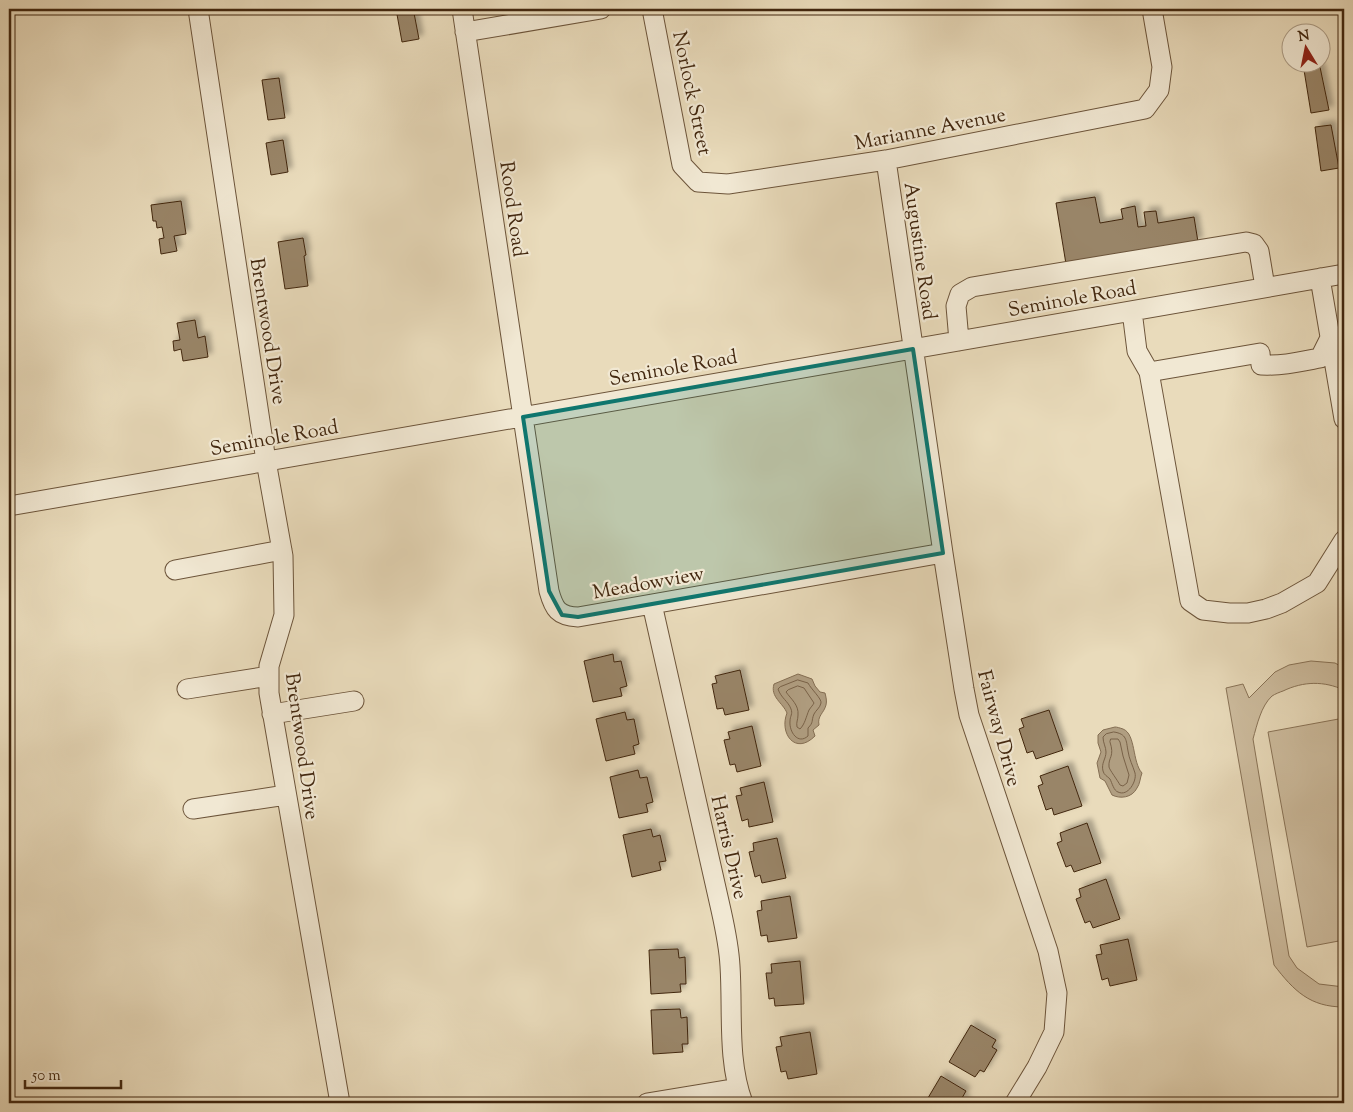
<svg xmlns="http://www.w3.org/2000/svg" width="1353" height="1112" font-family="'Sorts Mill Goudy',serif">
<defs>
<filter id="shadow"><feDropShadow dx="4.5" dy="-4.5" stdDeviation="2.5" flood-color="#0004"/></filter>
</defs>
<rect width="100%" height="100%" fill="#e9dbbb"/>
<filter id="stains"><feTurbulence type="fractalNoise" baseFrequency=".004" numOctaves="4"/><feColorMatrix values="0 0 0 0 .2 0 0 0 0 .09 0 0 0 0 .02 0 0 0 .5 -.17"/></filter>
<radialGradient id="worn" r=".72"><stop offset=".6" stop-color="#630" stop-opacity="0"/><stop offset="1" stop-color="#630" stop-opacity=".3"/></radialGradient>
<!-- green -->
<path fill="#cdbc9e" stroke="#887256" d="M1311 661 1335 663 1344 668V690C1324 681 1304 681 1283 691 1280 692 1275 694 1272 696 1261 706 1257 725 1253 739L1289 956 1297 968 1319 984 1344 987V1007C1310 1007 1294 991 1274 965L1226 688 1243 684 1249 698 1275 672 1289 665Z
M1344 718V940L1307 947 1268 732Z"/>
<!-- water -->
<path fill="#b09e81" stroke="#846e53" d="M798 674 812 679 815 686 820 692 825 693C826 697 827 701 826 705 824 713 817 716 819 725L813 730 815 736C795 756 779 733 787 713 783 703 770 697 774 684Z
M1115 727C1117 727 1120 728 1123 729 1136 734 1132 762 1142 773 1140 778 1140 784 1137 788 1132 798 1120 799 1112 795L1105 781 1100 778 1097 763 1101 752 1098 743V735L1103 730Z"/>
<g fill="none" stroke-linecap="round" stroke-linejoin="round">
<!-- shore -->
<path stroke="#796248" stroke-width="1" d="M798 680 808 683C811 689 822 699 821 703 820 708 816 710 814 714 811 721 814 722 808 728V736C798 745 789 732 790 721 790 716 793 714 791 709 788 701 781 698 778 689L780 687Z
M798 686 804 688 814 703C813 705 811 707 809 710 806 717 805 724 800 729L797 727C796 722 798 720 798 715 799 705 791 699 786 692L788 690Z
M1114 732C1127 734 1126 740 1128 751 1129 759 1133 766 1135 773 1137 781 1128 797 1118 792 1114 791 1112 783 1110 779 1107 776 1104 775 1103 771 1101 763 1106 759 1106 752 1106 747 1103 743 1103 737L1106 734Z
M1111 739H1118L1120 742 1123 756 1129 775 1127 783 1123 786 1120 785C1118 781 1109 769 1109 767 1108 757 1115 757 1110 742Z"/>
</g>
<!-- building -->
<path fill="#998568" stroke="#42270f" filter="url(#shadow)" d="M396 9H419L420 12 414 13 419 39 402 42Z
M1320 67 1329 110 1311 113 1304 70Z
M279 78 285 118 268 120 262 80Z
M1331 125 1339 168 1321 171 1315 127Z
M283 140 288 172 271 175 266 143Z
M1095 197 1100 223 1123 219 1121 209 1135 206 1138 227 1146 226 1144 212 1156 211 1158 223 1194 217 1198 242 1066 264 1056 203Z
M181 201 186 234 174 236 177 251 161 254 159 239 164 238 162 227 157 228 156 221H153L151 205Z
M303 238 306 255 304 256 308 286 285 289 278 242Z
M195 320 198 338 205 336 208 357 183 361 181 349 174 351 173 341 180 340 177 323Z
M613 654 614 662 621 661 627 686 620 688 622 696 593 702 584 661Z
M740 670 749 710 725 715 723 708 717 709 712 684 717 683 715 676Z
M1049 710 1063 750 1036 759 1033 751 1027 753 1019 729 1024 727 1021 719Z
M625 712 627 720 634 719 639 744 633 746 635 754 606 761 596 719Z
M752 726 761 766 737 772 735 764 730 765 724 740 730 739 728 732Z
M1068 766 1082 806 1054 815 1052 808 1046 810 1038 786 1043 784 1040 776Z
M638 770 640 778 647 777 653 802 646 804 648 812 619 818 610 777Z
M764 782 773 822 749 827 748 819 742 821 736 796 742 795 740 788Z
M1087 823 1101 863 1074 872 1071 865 1066 867 1057 843 1062 841 1060 833Z
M651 829 653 837 660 835 666 861 659 862 661 870 632 877 623 835Z
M777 838 786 878 762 883 760 875 755 877 749 852 754 851 753 843Z
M1106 879 1120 919 1093 928 1090 921 1085 923 1076 899 1081 897 1079 889Z
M790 896 797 938 768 942 767 935 761 936 757 911 762 910 761 901Z
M1128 939 1137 980 1110 986 1108 978 1102 980 1096 955 1102 954 1100 945Z
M678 949 679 958 685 957 686 984H680L681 992 651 994 649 950Z
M800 961 804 1004 775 1006 774 998 769 999 766 973H772L771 964Z
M680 1009 681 1018 687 1017 688 1044H682L683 1052 653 1054 651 1010Z
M971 1025 996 1040 992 1047 997 1050 984 1072 980 1070 975 1077 949 1062Z
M810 1032 817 1074 788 1079 786 1071 781 1072 776 1047 782 1046 780 1037Z
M941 1076 966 1091 962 1098 967 1102 966 1103H925Z"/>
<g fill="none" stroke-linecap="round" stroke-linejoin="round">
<defs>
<path id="minor" d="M198 9 266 461 283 556 284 615 269 666V693L340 1103
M462 9 549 591C554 609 558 616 578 617L943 553
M652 9 682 165 698 182 728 184 886 160 1145 109 1159 90 1162 67 1152 9
M465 32 601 9
M886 160 943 553 964 689 969 715 1048 951 1057 993 1054 1032 1037 1067 1015 1103
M1320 278 1344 419
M1132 311 1137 351 1149 372 1190 601 1203 610 1229 613H1248L1266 609 1282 603 1317 583 1344 540
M959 341 956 306 960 294 972 287 1246 242 1254 244 1259 251 1265 287
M1149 372 1260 353 1261 365C1282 366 1299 362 1320 358L1330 338
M9 506 1344 274
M175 570 282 550
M652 604 721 910C725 928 729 947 730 966 733 1012 727 1060 743 1103
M187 689 269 676
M272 714 354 701
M193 809 286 795
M647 1103 738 1088"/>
</defs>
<!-- minor casing -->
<use href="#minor" stroke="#6c543a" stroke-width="21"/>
<!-- minor -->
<use href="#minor" stroke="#f1e8d3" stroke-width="19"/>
</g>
<!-- marked area -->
<path fill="#0f766e" fill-opacity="0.2" stroke="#0f766e" stroke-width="4" stroke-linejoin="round" d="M913 349 943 553 578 617 562 615 549 591 523 417Z"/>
<g text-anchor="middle" stroke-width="4.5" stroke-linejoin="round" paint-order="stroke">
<!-- street labels -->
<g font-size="20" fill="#42270f" stroke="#f1e8d3">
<text transform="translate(693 93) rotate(78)" y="7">Norlock Street</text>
<text transform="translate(930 128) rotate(-11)" y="7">Marianne Avenue</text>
<text transform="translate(514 209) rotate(82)" y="7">Rood Road</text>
<text transform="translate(921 251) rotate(82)" y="7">Augustine Road</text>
<text transform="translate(1072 298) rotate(-10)" y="7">Seminole Road</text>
<text transform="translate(269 331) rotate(81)" y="7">Brentwood Drive</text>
<text transform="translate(673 367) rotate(-10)" y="7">Seminole Road</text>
<text transform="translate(274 437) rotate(-10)" y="7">Seminole Road</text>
<text transform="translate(648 582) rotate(-10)" y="7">Meadowview</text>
<text transform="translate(1000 728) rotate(75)" y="7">Fairway Drive</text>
<text transform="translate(303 746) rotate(82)" y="7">Brentwood Drive</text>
<text transform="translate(730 847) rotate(77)" y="7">Harris Drive</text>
</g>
</g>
<!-- margin -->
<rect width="1353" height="1112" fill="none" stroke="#e9dbbb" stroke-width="30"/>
<rect x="10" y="10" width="1333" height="1092" fill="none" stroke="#42270f" stroke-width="2.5"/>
<rect x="15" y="15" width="1323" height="1082" fill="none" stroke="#42270f"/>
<!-- north arrow -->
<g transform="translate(1306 48) rotate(350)"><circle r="24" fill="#f1e8d3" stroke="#ab9b85"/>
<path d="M0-4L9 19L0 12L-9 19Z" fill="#8f2418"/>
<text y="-8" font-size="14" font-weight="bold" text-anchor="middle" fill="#42270f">N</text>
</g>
<!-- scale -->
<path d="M25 1080v8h96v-8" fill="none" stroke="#42270f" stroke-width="2.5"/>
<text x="32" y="1080" font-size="15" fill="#42270f" stroke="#f1e8d3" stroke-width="4" paint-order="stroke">50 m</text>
<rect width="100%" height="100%" filter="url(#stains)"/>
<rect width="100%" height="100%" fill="url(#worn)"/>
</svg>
